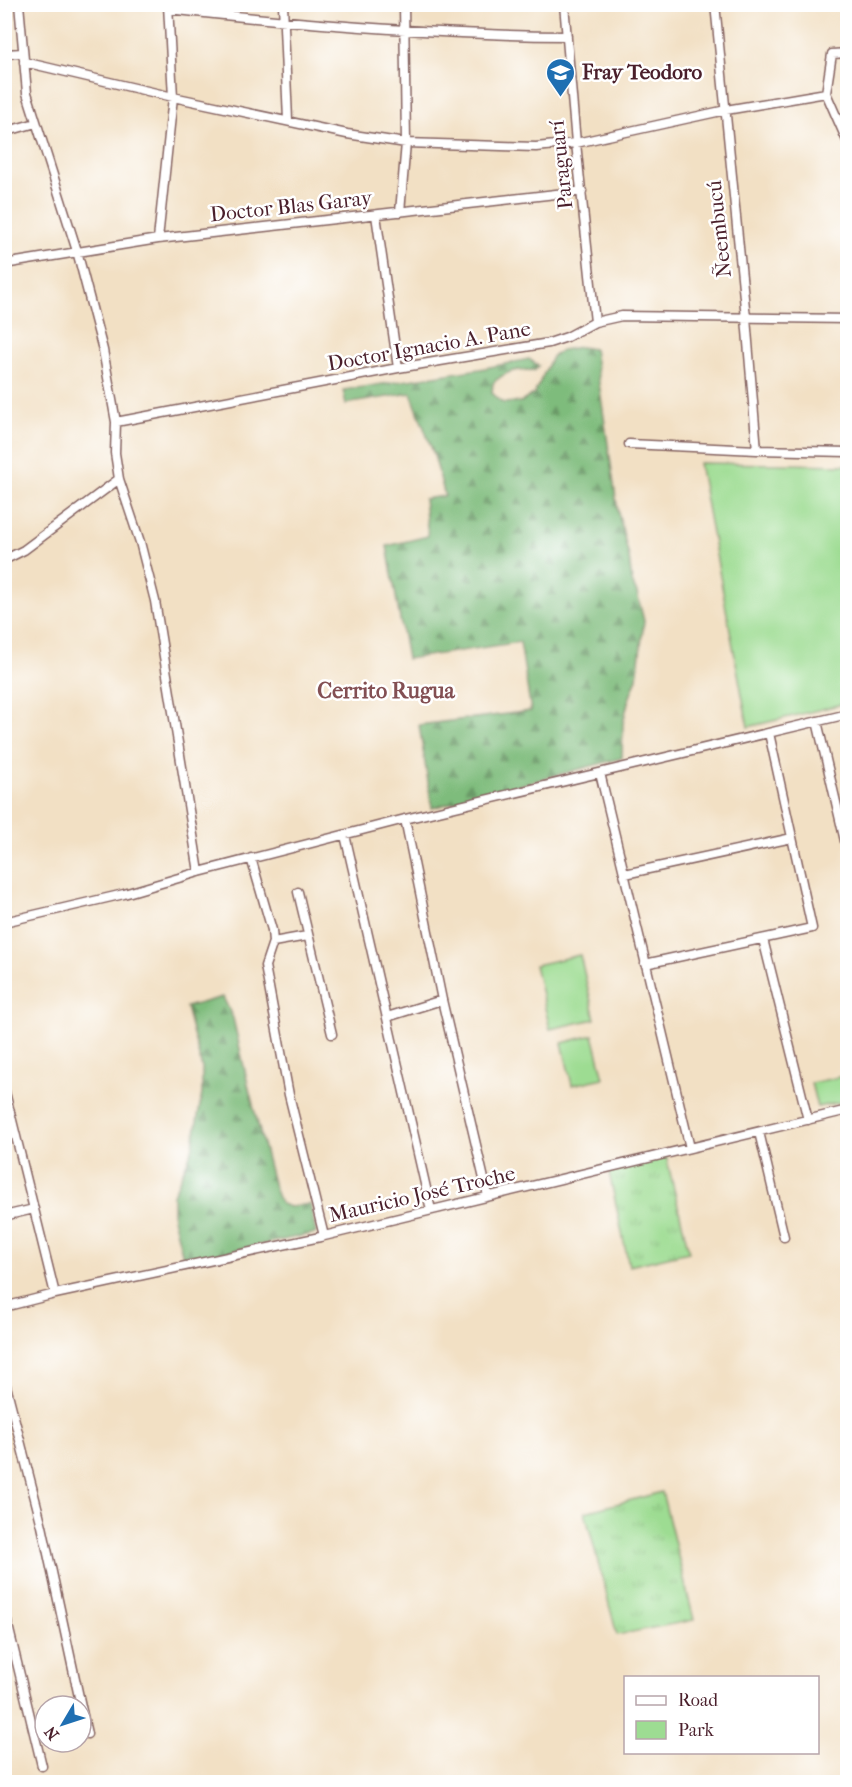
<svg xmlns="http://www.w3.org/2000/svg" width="852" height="1787" font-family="'IM FELL French Canon',serif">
<defs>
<pattern id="grass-tufts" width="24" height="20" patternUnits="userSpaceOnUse" patternTransform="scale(1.5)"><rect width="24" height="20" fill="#9ddc92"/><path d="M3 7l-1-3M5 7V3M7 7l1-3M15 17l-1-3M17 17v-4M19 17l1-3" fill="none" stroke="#89bc7e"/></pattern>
<pattern id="forest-firs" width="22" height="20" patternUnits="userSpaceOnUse" patternTransform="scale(1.5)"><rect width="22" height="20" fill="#7ebc7c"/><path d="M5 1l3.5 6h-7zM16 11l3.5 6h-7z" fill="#699866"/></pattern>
</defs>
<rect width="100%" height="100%" fill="#fff"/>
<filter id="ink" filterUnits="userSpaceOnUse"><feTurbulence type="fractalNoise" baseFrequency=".0167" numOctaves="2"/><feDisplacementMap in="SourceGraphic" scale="12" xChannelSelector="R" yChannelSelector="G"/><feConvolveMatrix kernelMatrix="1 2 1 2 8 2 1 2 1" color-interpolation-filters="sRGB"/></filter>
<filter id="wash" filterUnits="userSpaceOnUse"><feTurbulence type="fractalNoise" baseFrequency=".008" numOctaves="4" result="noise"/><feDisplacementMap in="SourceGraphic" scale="24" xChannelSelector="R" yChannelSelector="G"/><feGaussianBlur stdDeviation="1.35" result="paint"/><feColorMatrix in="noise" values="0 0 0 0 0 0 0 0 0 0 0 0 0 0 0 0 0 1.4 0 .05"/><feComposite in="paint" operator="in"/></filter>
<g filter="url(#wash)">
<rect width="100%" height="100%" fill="#f2e0c4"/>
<!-- grass -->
<path fill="url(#grass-tufts)" stroke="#747e5e" stroke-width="1.5" d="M666 1156 689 1252 629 1266 609 1172Z
M662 1492 694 1620 617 1635 585 1512Z"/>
<!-- forest -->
<path fill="url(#forest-firs)" stroke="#646e54" stroke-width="1.5" d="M580 347 594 349 618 512 629 557 632 582 637 593 644 621 637 678 628 702 623 723 622 758 432 808 419 725 531 711 520 642 407 659 387 546 428 536 424 499 445 496 434 455 411 393 346 404 343 390 480 369 529 359 539 366 534 371C518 368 506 371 493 383L492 393 503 403 521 402 534 394 552 357 562 350Z
M223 997 233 1018 250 1093 274 1187 280 1203 289 1207 310 1204 316 1233 184 1261 173 1218V1195L192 1150 202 1094V1068L186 1007Z"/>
<!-- park -->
<path fill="#9ddc92" stroke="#747e5e" stroke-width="1.5" d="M699 463 847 465V703L748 727Z
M580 955 595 1019 550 1029 535 965Z
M593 1035 604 1078 572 1085 562 1043Z
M844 1076 847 1101 817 1107 811 1083Z"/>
</g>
<g filter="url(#ink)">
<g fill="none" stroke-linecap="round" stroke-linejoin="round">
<defs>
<path id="minor" d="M19 4 27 93 77 251 103 350 116 422 115 453 119 479 140 542 155 601 199 872
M283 4 288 120
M564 4 576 143 595 322
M715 4 746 318 757 450
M168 9C301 24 433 35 567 36
M4 54 23 53
M24 62 173 97 347 134 406 143 536 147 576 143 726 110 826 93
M826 93 832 54 848 53
M826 93 848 143
M4 132 36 123
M400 212 406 143 404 4
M376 215 398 368
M158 239 173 97 168 5
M4 264 158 239 582 191
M116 422 398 368 549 343 567 337 595 322 622 316 848 319
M629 444 757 450 848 452
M4 560 24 550 119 479
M817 721 848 854
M600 773 690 1148
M405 819 442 1000 488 1196
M345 835 431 1210
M251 858 272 930 273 942 265 966 289 1095 324 1236
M625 874 792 838
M298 892 332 1034
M4 922 124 894 199 872 405 819 848 714
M763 939 808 1120
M273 942 307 936
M645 964 812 928 769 733
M387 1017 442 1000
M4 1088 55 1294
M759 1132 784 1237
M4 1216 34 1209
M4 1307 55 1294 320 1237 848 1110
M4 1378 42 1526 87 1734
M4 1609 42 1766"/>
</defs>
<!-- minor casing -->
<use href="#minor" stroke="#856361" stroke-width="11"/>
<!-- minor -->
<use href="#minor" stroke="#fff" stroke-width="8"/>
</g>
</g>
<!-- icons -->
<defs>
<symbol id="school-pin" viewBox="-11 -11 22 30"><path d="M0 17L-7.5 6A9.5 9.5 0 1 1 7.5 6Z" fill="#1f6fb2" stroke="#fff"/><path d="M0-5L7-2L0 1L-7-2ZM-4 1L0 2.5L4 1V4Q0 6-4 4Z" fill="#fff"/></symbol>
</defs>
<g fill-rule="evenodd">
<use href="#school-pin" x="544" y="56" width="33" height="45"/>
</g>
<g text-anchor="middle" stroke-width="5" stroke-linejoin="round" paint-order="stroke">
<!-- poi labels -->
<g font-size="21" font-weight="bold" fill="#4a1f2b" stroke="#fff" text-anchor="start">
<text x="582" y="79">Fray Teodoro</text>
</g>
<!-- street labels -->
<g font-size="21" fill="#4a1f2b" stroke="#fff">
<text transform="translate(561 165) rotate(-96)" y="7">Paraguarí</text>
<text transform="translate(291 206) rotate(-6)" y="7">Doctor Blas Garay</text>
<text transform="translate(719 229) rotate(-96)" y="7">Ñeembucú</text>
<text transform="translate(429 346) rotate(-10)" y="7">Doctor Ignacio A. Pane</text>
<text transform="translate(422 1194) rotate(-13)" y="7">Mauricio José Troche</text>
</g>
<!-- neighbourhood labels -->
<g font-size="22" font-weight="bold" fill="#834f53" stroke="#fff">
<text x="386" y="698">Cerrito Rugua</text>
</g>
</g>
<!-- margin -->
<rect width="852" height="1787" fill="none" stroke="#fff" stroke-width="24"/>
<!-- legend -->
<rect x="624" y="1676" width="195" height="78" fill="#ffffff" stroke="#b7a5aa" stroke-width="1.5"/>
<rect x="636" y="1696" width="30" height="9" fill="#ffffff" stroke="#b7a5aa" stroke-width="1.5"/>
<text x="678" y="1706" font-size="18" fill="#4a1f2b">Road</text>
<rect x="636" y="1721" width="30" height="18" fill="#9ddc92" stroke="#b7a5aa" stroke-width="1.5"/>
<text x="678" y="1736" font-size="18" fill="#4a1f2b">Park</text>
<!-- north arrow -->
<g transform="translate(63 1724) rotate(231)"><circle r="28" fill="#ffffff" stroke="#b7a5aa" stroke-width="1.5"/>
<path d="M0-4.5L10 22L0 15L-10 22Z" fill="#1f6fb2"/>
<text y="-9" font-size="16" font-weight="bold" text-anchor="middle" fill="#4a1f2b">N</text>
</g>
</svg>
